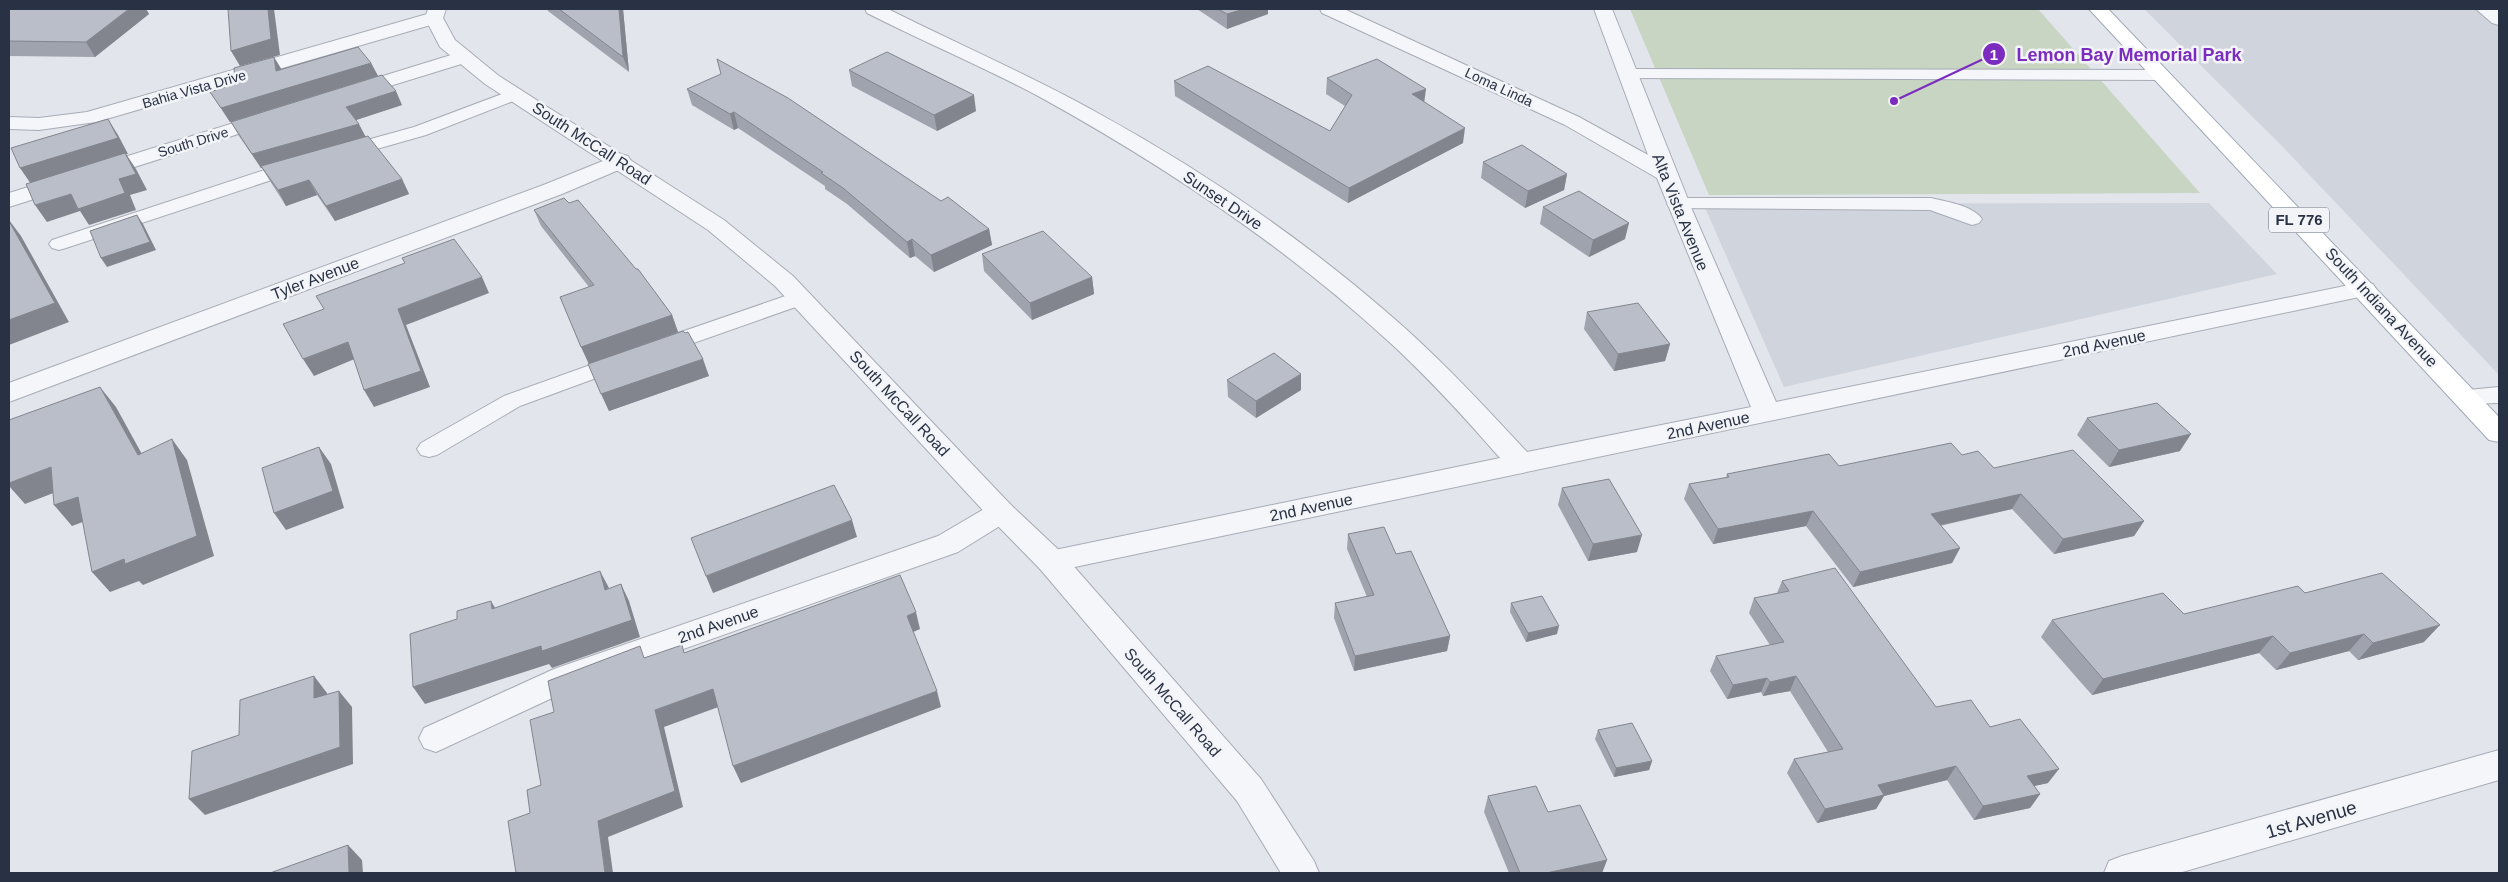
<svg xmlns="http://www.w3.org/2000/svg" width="2508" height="882" font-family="Helvetica,sans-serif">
<rect width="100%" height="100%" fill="#e2e5eb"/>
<!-- built -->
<path fill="#d0d4dd" d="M2144 9H2496L2499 11V375L2283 147Z
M1702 201 1714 204 2209 203 2277 274 1784 387Z"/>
<!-- green -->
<path fill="#c7d5c2" d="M1630 9H2038L2200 193 1709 195Z"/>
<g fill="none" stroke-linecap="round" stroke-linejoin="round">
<defs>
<path id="service" d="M1628 69 2161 70 2167 71 2170 75 2167 79 2161 80 1622 78 1619 74 1622 70Z
M515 89 521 90 524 94 521 98 426 135 345 158 338 156 336 152 338 148 414 127Z
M295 160 302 162 304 166 302 170 66 248 59 250 52 248 49 244 52 240Z
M1677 198H1931C1947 202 1972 205 1982 219L1979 223 1972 225 1930 210 1670 208 1667 204 1670 200Z
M800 291 807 293 811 298 807 303 668 352 660 354 652 352 649 347 652 342Z
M621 354 629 356 632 361 629 366 520 406 437 455 429 457 421 455 417 449 421 443 504 396Z
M2499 387V403L2465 404 2457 401 2454 396 2457 391Z"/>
<path id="minor" d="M865 9H888C957 44 1028 74 1096 112 1206 172 1312 245 1406 329 1449 368 1488 410 1527 452L1751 407 1657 178 1565 125 1322 13 1320 9H1344L1579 117 1648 155 1594 9H1612L1693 212 1776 402 2364 282 2373 284 2376 289 2373 294 2364 296 1051 572 1040 569 1036 561 1040 553 1500 458C1464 417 1427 376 1386 339 1282 244 1163 165 1040 97 984 67 924 42 867 13Z
M2476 9H2497L2499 10V25L2492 23Z
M434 12 441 14 443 18 441 22 96 122 39 130 9 129V117L39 118 87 112Z
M464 51 471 53 474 57 471 61 351 98 344 96 341 92 344 88Z
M269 112 276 114 279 118 276 122 9 207V193Z
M620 154 628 156 631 161 628 166 562 194 9 402V383L546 184Z
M1001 501 1011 505 1015 512 1011 519 958 552 576 687 436 752 424 748 419 738 424 728 554 669 938 536 991 505Z
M2499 750V780L2179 873H2104L2109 861 2122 856Z"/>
<path id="tertiary" d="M428 9H446L443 18 455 40 499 76 724 220 793 276 1011 505 1062 553 1261 779 1314 861 1319 873H1281L1237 801 1040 569 991 519 775 286 708 230 485 84 440 47 425 18Z"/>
<path id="primary" d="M2089 9H2108L2499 417V442L2489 440Z"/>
</defs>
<!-- service casing -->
<use href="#service" stroke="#a7acb6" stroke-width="2"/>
<!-- minor casing -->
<use href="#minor" stroke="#a7acb6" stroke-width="2"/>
<!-- tertiary casing -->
<use href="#tertiary" stroke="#a7acb6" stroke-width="2"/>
<!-- primary casing -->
<use href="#primary" stroke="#a0a9b7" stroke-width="2"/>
<!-- service -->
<use href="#service" fill="#f5f6f9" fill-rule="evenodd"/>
<!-- minor -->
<use href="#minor" fill="#f5f6f9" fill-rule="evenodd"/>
<!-- tertiary -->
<use href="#tertiary" fill="#f5f6f9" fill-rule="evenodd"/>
<!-- primary -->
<use href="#primary" fill="#fff" fill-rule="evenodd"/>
</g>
<!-- wall -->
<path fill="#9fa3ad" d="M9 9H146L149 14 95 57 9 56Z
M547 9H623L629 72 548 11Z
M1197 9H1268V14L1227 29Z
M371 63 378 76 230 122 210 92 281 70Z
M849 70 976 111 937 131 852 86Z
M1327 78 1424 102 1463 143 1348 203 1175 96 1174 81 1330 131 1345 106 1326 94Z
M687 89 941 201 989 229 992 245 934 272 915 256 910 258 847 204 825 189V186L738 128 734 130 692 105Z
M402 105 356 120 366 137 402 179 409 194 335 221 317 195 286 206 270 181 262 168H261L239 136 231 122Z
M1483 162 1567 174 1564 190 1525 208 1481 178Z
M1543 207 1625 239 1589 257 1540 224Z
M534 210 672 315 678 332 709 376 609 411 560 297 589 287 541 226Z
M982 254 1092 277 1094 294 1032 320 984 271Z
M1587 312 1670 344 1665 361 1614 371 1584 329Z
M1227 380 1301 390 1256 418 1228 397Z
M2087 418 2180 451 2109 467 2077 435Z
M1962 455 1994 468 2144 521 2134 536 2054 554 2012 509 1940 526 1960 548 1952 563 1853 587 1806 526 1713 544 1684 499 1689 484 1726 478 1727 474 1839 466Z
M1562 488 1637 552 1588 561 1558 505Z
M1348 534 1396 554 1450 636 1447 651 1354 671 1334 618 1335 603 1367 597 1347 549Z
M1782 581 1936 707 1990 727 2048 783 2034 786 2040 794 2030 808 1974 820 1947 780 1884 796 1876 809 1817 823 1787 773 1794 759 1828 752 1790 691 1763 696 1761 692 1727 699 1710 671 1716 656 1770 645 1749 613 1754 598 1777 593Z
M2305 593 2424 642 2358 660 2349 651 2276 670 2259 653 2092 695 2041 637 2052 620 2184 614Z
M1511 603 1557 634 1526 642 1510 612Z
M1598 730 1652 761 1649 770 1614 777 1595 739Z
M1488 796 1548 812 1607 860 1602 873H1509L1484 812Z"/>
<!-- shaded-wall -->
<path fill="#82858d" d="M129 9H146L149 14 95 57 86 42Z
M268 9H274L280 55 240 66 231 51Z
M619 9H623L629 72 623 57Z
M1244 9H1268V14L1227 29V14Z
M274 57 282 70 276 71Z
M371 63 378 76 230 122 221 108Z
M1426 89 1424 104 1412 94Z
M396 91 402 105 353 121 346 107Z
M974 95 976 111 937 131 934 115Z
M734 112 738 128 734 130 730 114Z
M108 119 118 135 128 154H126L136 169 147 190 130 195 136 210 89 225 80 211 47 222 35 205 71 194 125 193 31 184 20 168Z
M359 124 366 138 261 168 252 154Z
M1465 128 1463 143 1348 203 1349 188Z
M1567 174 1564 190 1525 208 1528 191Z
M402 179 409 194 335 221 326 206Z
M309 180 317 195 286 206 278 190Z
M137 215 143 224 156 250 107 267 101 258Z
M9 220 21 236 69 322 9 345Z
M1629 223 1625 239 1589 257 1593 240Z
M989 229 992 245 934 272 931 255Z
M912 239 915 256 910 258 907 242Z
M482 277 489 293 406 325 430 387 374 407 364 390 398 309Z
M1092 277 1094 294 1032 320 1030 303Z
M672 315 678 332 589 364 581 347Z
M348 342 357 358 314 376 303 359Z
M1670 344 1665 361 1614 371 1618 354Z
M703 359 709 376 609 411 601 394Z
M1301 374V390L1256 418V401Z
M100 387 116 407 154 476 138 455Z
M2191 434 2180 451 2109 467 2119 450Z
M172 439 187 460 214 556 143 585 139 581 110 592 92 572Z
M319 447 331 464 344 508 286 530 274 513Z
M51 467 69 487 25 504 9 486V483Z
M2021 494 2012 509 1923 529 1931 514Z
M78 497 96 517 72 526 54 505Z
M1813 511 1806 526 1713 544 1718 529Z
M852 520 857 537 713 593 706 576Z
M2144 521 2134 536 2054 554 2063 539Z
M1642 535 1637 552 1588 561 1593 544Z
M1960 548 1952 563 1853 587 1860 572Z
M600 571 609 588 605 590Z
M621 584 629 601 640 637 552 668 549 664 425 704 413 687Z
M491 601 501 618 492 609Z
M916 612 920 629 911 633 907 616Z
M2440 625 2424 642 2358 660 2373 643Z
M1559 626 1557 634 1526 642 1528 633Z
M2364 634 2349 651 2276 670 2290 653Z
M1450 636 1447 651 1354 671 1355 656Z
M2273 636 2259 653 2092 695 2103 679Z
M314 676 327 693 328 715 314 698Z
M1796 676 1790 691 1763 696 1770 682Z
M1767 678 1761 692 1727 699 1733 685Z
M713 689 721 706 664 727 683 807 608 837 613 873H605L598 821 655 710Z
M339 691 352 707 353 764 205 815 189 799Z
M937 691 941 707 741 783 733 766Z
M1652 761 1649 770 1614 777 1616 768Z
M1956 766 1947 780 1884 796 1876 809 1817 823 1825 809 1878 785Z
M2059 769 2048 783 2017 790 2027 776Z
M2040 794 2030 808 1974 820 1983 806Z
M348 845 362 860 363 873H349Z
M1607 860 1602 873H1546Z"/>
<!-- building -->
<path fill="#b9bec9" stroke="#82858d" d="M9 9H129L86 42 9 41Z
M228 9H268L271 39 231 51Z
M559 9H619L623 57Z
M1218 9H1244L1227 14Z
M358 47 371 63 221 108 210 92 235 84 234 68 274 57 276 71Z
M887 52 974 95 934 115 849 70Z
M717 59 788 98 941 201 948 197 989 229 931 255 912 239 907 242 843 188 821 173 823 172 734 112 730 114 687 89 721 74Z
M1377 59 1426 89 1412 94 1465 128 1349 188 1174 81 1208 66 1330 131 1352 95 1327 78Z
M382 75 396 91 346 107 359 124 252 154 231 122Z
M108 119 118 138 20 168 11 148Z
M368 136 402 179 326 206 309 180 278 190 261 166Z
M1522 145 1567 174 1528 191 1483 162Z
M125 153 136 174 119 179 125 193 78 209 71 194 35 205 26 184Z
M1579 191 1629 223 1593 240 1543 207Z
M564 198 569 203 578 200 636 269H638L672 315 581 347 560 297 594 285 534 210Z
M137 215 150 242 101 258 90 231Z
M9 221 55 303 9 320Z
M1043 231 1092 277 1030 303 982 254Z
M454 239 482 277 398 309 421 371 364 390 348 342 303 359 283 324 324 309 316 296 405 263 402 258Z
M1638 303 1670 344 1618 354 1587 312Z
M683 331 685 333 688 332 703 359 601 394 588 364Z
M1274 353 1301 374 1256 401 1227 380Z
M100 387 138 455 172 439 197 536 125 564 124 559 92 572 78 497 54 505 51 467 9 483V420Z
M2157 403 2191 434 2119 450 2087 418Z
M1951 443 1962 455 1978 451 1994 468 2073 450 2144 521 2063 539 2021 494 1931 514 1960 548 1860 572 1813 511 1718 529 1689 484 1729 477 1727 474 1829 454 1839 466Z
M319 447 333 491 274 513 262 468Z
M1609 479 1642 535 1593 544 1562 488Z
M834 485 852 520 706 576 691 538Z
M1384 527 1396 554 1411 551 1450 636 1355 656 1335 603 1374 595 1348 534Z
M1835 568 1936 707 1971 700 1990 727 2020 719 2059 769 2027 776 2040 794 1983 806 1956 766 1878 785 1884 795 1825 809 1794 759 1843 749 1796 676 1770 682 1767 678 1733 685 1716 656 1784 642 1754 598 1789 591 1782 581Z
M600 571 605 590 621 584 632 620 542 651 541 646 413 687 410 634 457 619V611L491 601 492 609Z
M2382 573 2440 625 2373 643 2364 634 2290 653 2273 636 2103 679 2052 620 2163 593 2184 614 2298 586 2305 593Z
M900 575 916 612 907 616 937 691 733 766 713 689 655 710 675 791 598 821 605 873H516L508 821 530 813 527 790 541 785 530 720 554 712 548 681 640 646 644 658 682 645 684 653Z
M1542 596 1559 626 1528 633 1511 603Z
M314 676V698L339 691 340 747 189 799 192 751 239 735 240 700Z
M1632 723 1652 761 1616 768 1598 730Z
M1536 786 1548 812 1580 805 1607 860 1546 873H1520L1488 796Z
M348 845 349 873H270Z"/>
<g text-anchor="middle" stroke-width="5" stroke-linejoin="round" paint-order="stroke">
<!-- far-street labels -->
<g font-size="14" fill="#293244" stroke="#f2f4f8">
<text transform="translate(1499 87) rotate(25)" y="5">Loma Linda</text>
<text transform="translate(194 89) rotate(-16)" y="5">Bahia Vista Drive</text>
<text transform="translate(193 142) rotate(-17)" y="5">South Drive</text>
</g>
<!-- shield labels -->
<rect fill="#f2f4f8" stroke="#656c7a" stroke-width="1" x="2269" y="207.5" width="60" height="25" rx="4"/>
<g font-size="15" font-weight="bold" fill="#293244">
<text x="2299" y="225">FL 776</text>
</g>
<!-- street labels -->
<g font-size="16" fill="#293244" stroke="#f2f4f8">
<text transform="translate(592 143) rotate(33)" y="6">South McCall Road</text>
<text transform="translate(1223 200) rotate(34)" y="6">Sunset Drive</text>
<text transform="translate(1681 212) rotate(68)" y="6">Alta Vista Avenue</text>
<text transform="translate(315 278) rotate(-21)" y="6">Tyler Avenue</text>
<text transform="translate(2382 307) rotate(47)" y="6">South Indiana Avenue</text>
<text transform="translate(2104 343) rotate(-12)" y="6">2nd Avenue</text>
<text transform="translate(900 403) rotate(47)" y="6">South McCall Road</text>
<text transform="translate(1708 425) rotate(-12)" y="6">2nd Avenue</text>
<text transform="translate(1311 507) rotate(-12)" y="6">2nd Avenue</text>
<text transform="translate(718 624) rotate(-19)" y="6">2nd Avenue</text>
<text transform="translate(1173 702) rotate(49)" y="6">South McCall Road</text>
</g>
<!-- near-street labels -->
<g font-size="19" fill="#293244" stroke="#f2f4f8">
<text transform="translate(2311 819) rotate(-16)" y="7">1st Avenue</text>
</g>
</g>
<!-- callouts -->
<path fill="none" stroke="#7b2cbf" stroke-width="2" d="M1894 101L1994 54"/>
<g fill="#7b2cbf" stroke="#f2f4f8" stroke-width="2">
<circle cx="1894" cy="101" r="5"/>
<circle cx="1994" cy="54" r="12"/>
</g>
<g font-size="15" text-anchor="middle" font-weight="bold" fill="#fff">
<text x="1994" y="60">1</text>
</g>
<g font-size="18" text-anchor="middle" font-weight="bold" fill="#7b2cbf" stroke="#f2f4f8" stroke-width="5" stroke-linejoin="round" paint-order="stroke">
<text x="2129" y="61">Lemon Bay Memorial Park</text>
</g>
<!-- border -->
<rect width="2508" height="882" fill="none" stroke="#293244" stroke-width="20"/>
</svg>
